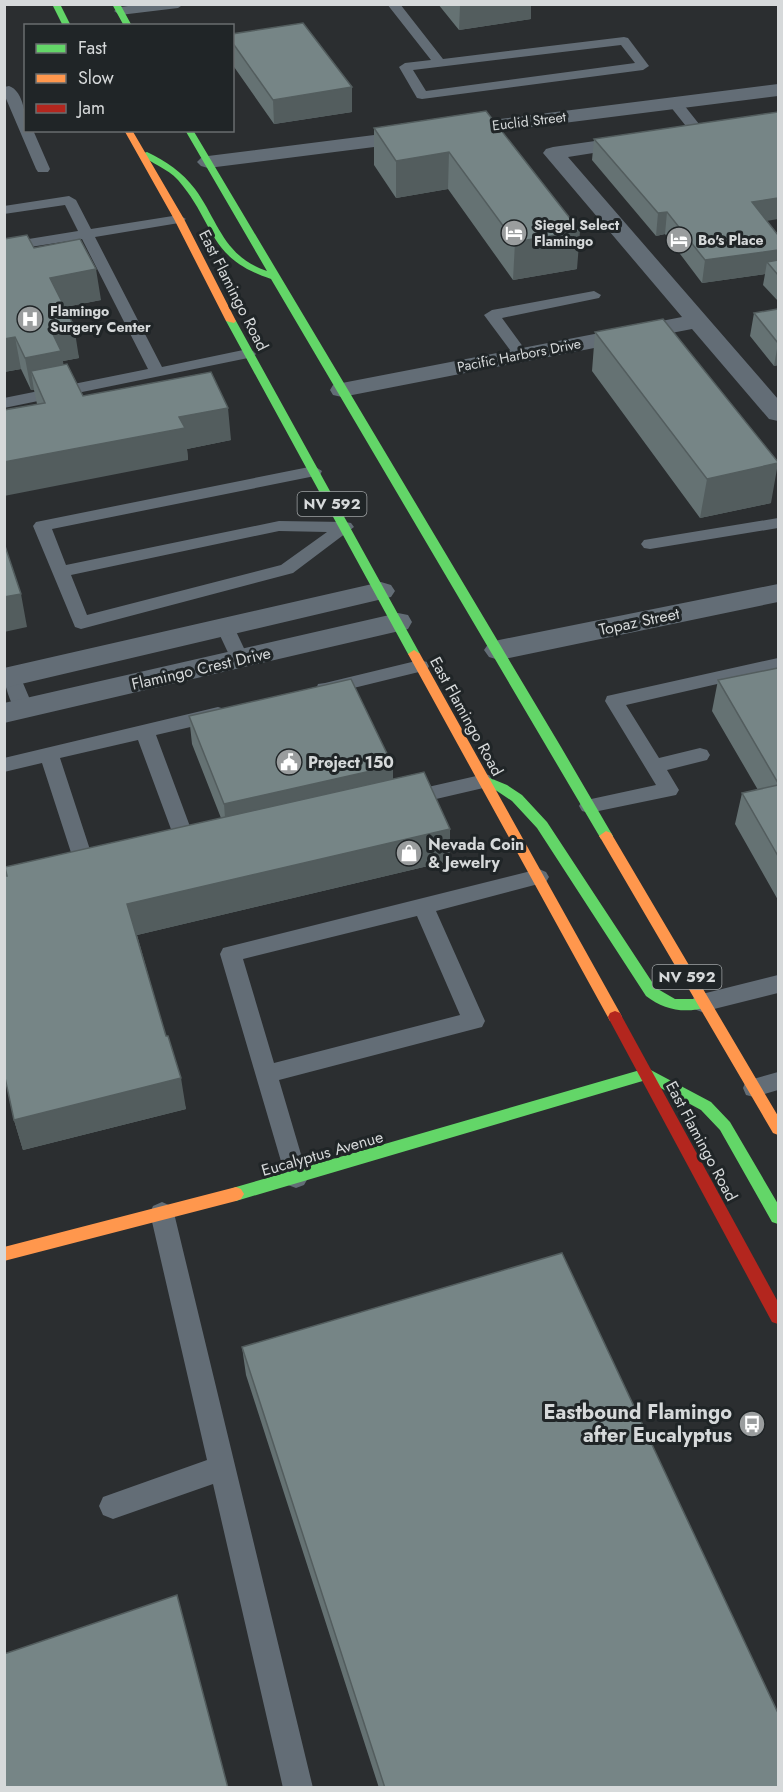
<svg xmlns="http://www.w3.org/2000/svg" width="783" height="1792" font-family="Jost,sans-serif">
<rect width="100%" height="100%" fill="#2b2e30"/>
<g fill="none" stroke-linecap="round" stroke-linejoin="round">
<!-- lane -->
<path fill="#636d76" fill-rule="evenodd" d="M144 4H184L178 8 120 15 114 11 120 7Z
M387 4H400L443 59 624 37 628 38 649 66 643 70 422 99 417 98 399 67 405 63 431 60ZM621 45 635 63 426 91 413 70Z
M9 86C24 91 26 118 26 130H33L50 169 48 172H38L36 169 4 94V87Z
M675 99 680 100 703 129 705 132 703 135H693L670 106 669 103Z
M69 196 76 200 91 229 179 215 186 219 179 223 95 237 162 367 248 349 253 351 256 354 253 357 4 408V398L148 369 82 239 4 251V243L78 231 65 205 4 214V206Z
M594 291 601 295 599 298 502 318 529 355 521 360 516 358 484 315 492 310Z
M314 466 322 471 320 475 52 529 66 565 279 521 345 522 351 523 354 527 293 573 81 629 75 627 33 526 36 522ZM279 531 327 532 281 565 87 615 71 575Z
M778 518V528L650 549 644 548 641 544 644 540 650 539Z
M225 621 231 623 234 627 249 659 247 663 240 665 233 663 231 659 216 627 219 623Z
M778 658V670L626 705 659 758 700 748 707 750 710 755 707 760 667 770 679 790 676 795 589 813 582 811 579 806 582 801 656 785 605 701 607 696Z
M420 660 427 662 429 666 427 670 325 695 318 694 316 689 318 684 325 683Z
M11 670 18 672 20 676 34 709 31 714 24 716 17 714C10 701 4 686 4 672Z
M218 707 225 709 228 714 225 719 156 735 198 848 195 853 188 856 181 853 178 848 138 740 60 758 97 871 94 876 87 879 80 876 77 871 42 763 4 772V758Z
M485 774 492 776 495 781 492 786 406 806 399 804 396 799 399 794 406 792Z
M539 869 546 872 549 877 546 882 436 911 485 1021 482 1027 279 1080 308 1178 304 1185 296 1188 288 1185 220 954 223 948ZM417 916 460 1015 274 1063 243 959Z
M778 975V993L702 1012 694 1009 691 1003 694 997 702 994Z
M778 1072V1090L754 1097 746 1095 743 1088 746 1081Z
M162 1202 171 1206 174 1213 313 1788H283L213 1484 113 1519 103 1515 99 1506 103 1497 207 1460 150 1213 153 1206Z"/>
<!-- street -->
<path fill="#636d76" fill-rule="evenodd" d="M778 84V96L208 168 201 166 197 162 201 158 208 156Z
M637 135 644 137 647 141 644 145 568 157 778 399V421L769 419 692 329 342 397 333 395 330 390 333 385 342 383 682 317 543 153 546 149 553 147Z
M381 582 391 585 395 591 391 597 4 688V668Z
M778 584V602L499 660 489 657 484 650 489 643 499 640Z
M398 613 408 615 412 622 408 629 4 723V703Z"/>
<!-- fast -->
<path fill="#63d668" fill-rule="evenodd" d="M52 4H60L71 26H63Z
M112 4H120L132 26H124Z
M185 130H193L561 747 613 836 611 839H601L271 279C207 258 216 224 178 180 167 168 152 164 140 154L147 152C166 161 182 172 195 189 219 222 223 256 267 271Z
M231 318 236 321 420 654 418 657 414 658 408 654 226 321Z
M485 776 507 785 522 795 547 822 656 988 675 999H707L709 1003 707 1007C685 1014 664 1010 646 996L537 828 512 801 497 791 480 784 479 781Z
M647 1068 711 1102 730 1122 778 1204V1224L772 1222 720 1130 701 1110 646 1080 236 1201 231 1199 228 1194 231 1189 236 1187Z"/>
<!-- slow -->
<path fill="#ff974d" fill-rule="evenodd" d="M124 130H132L184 219 236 321 234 323 226 321 174 219Z
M414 650 420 654 620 1013 622 1017 620 1021H610L408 654Z
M606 831 611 833 778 1116V1135L773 1133 601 839 599 836Z
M236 1187 241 1189 244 1194 241 1199 236 1201 4 1261V1247Z"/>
<!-- jam -->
<path fill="#b3261e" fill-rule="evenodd" d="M615 1011 620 1013 778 1302V1324L772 1322 610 1021 608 1017 610 1013Z"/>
</g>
<!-- wall -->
<path fill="#657273" d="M438 4H531V19L459 30Z
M232 34 352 87V112L274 124 232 64Z
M486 111 577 269 513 280 448 189 396 198 374 165V128Z
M594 139 767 221 778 235V301L763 285 765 274 702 283 665 234 656 236 592 160Z
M34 248 101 300 65 307 79 358 63 361V365L83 396 231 440 187 449 188 460 37 404 34 390H31L21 369 4 372Z
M778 309V366V365L774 366 750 336 754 313Z
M595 332 771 503 700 518 592 371Z
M778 668V900L735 824 742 793 758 790 712 711 718 680Z
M189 716 393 766V779L450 829 449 861 137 935 186 1109 23 1150 14 1120 7 876 221 818 192 744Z
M242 1347 778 1788H379L246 1375Z"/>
<!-- shaded-wall -->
<path fill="#535d5e" d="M469 4H531V19L459 30 460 6Z
M352 87V112L274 124 273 100Z
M449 152 448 189 396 198V161Z
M778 198V219L748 224 752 202Z
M667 212 665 234 656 236 658 213Z
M580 231 577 269 513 280 515 242Z
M778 250V272L767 262 765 274 702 283 705 260Z
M96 269 101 300 55 309 50 278Z
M74 326 79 358 63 361 66 383 31 371 34 390H31L25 358 51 330Z
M15 337 21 369 4 372V339Z
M778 343V365L774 366Z
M228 408 231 440 187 449 188 460 4 496V462L179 417Z
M778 463 771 503 700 518 707 479Z
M21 594 27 627 4 632V597Z
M393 766V793L226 831 224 804Z
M450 829 449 861 133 936 127 904Z
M181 1078 186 1109 23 1150 14 1120Z"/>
<!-- building -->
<path fill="#768586" stroke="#535d5e" stroke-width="1.5" d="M303 23 352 87 273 100 232 42V34Z
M486 111 580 231 515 242 449 152 396 161 374 128Z
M778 112V198L752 202 778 235V250L705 260 667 212 658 213 594 139Z
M27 235 34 248 80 239 96 269 50 278 74 326 51 330 61 351 25 358 15 337 4 339V239Z
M778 260V275L767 262Z
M778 309V343L754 313Z
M663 319 778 462V463L707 479 595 332Z
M67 364 83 396 211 372 228 408 179 417 185 428 4 462V410L45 403 31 371Z
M4 543 21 594 4 597Z
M778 668V783L718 680Z
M351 679 393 766 224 804 189 716Z
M424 772 450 829 127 904 166 1036H168L181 1078 14 1120 4 1073V876H7L5 867Z
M778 785V856L742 793Z
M562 1253 778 1713V1788H385L242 1347Z
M177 1595 228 1788H4V1654Z"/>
<!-- icons -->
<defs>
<symbol id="hotel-disc" viewBox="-11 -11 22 22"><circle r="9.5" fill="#9a9d9e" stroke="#202527"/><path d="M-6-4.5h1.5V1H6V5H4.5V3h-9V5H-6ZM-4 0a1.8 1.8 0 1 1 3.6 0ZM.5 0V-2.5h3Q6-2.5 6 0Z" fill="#fff"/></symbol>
<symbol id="hospital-disc" viewBox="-11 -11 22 22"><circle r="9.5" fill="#9a9d9e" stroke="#202527"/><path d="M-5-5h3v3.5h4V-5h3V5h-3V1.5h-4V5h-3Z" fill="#fff"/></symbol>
<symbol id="civic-disc" viewBox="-11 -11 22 22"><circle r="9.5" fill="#9a9d9e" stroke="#202527"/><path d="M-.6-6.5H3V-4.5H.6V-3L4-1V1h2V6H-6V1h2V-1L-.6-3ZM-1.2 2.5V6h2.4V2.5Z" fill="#fff"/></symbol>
<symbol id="shop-disc" viewBox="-11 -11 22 22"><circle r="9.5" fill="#9a9d9e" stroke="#202527"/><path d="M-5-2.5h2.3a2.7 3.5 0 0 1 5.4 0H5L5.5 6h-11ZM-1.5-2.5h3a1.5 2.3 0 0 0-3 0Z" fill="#fff"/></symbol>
<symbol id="bus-disc" viewBox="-11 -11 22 22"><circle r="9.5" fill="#9a9d9e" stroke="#202527"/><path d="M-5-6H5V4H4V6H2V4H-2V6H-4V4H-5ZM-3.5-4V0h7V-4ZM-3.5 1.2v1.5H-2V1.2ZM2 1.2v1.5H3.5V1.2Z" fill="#fff"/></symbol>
</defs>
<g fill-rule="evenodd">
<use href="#hotel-disc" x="499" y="218" width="30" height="30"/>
<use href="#hotel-disc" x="664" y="225" width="30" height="30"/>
<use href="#hospital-disc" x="15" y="304" width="30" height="30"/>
<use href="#civic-disc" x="274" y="747" width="30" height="30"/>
<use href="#shop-disc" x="394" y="838" width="30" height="30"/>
<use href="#bus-disc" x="737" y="1409" width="30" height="30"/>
</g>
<g text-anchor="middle" stroke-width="6" stroke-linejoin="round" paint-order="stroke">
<!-- far-street labels -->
<g font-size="14" fill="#d6d9da" stroke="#202527">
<text transform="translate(529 121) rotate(-7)" y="5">Euclid Street</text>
<text transform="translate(519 355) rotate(-11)" y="5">Pacific Harbors Drive</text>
</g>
<!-- far-poi labels -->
<g font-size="14" font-weight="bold" fill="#d6d9da" stroke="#202527" text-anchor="start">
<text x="534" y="230">Siegel Select<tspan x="534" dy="16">Flamingo</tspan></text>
<text x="698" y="245">Bo's Place</text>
<text x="50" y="316">Flamingo<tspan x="50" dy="16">Surgery Center</tspan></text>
</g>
<!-- shield labels -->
<g fill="#202527" stroke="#9fa3a4" stroke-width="1.5">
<rect x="297.5" y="492" width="69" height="24" rx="4.5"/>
<rect x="652.5" y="965" width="69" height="24" rx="4.5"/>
</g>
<g font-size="15" font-weight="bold" fill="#d6d9da">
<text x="332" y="509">NV 592</text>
<text x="687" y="982">NV 592</text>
</g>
<!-- street labels -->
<g font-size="16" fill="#d6d9da" stroke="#202527">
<text transform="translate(234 290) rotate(63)" y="6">East Flamingo Road</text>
<text transform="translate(639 621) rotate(-12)" y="6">Topaz Street</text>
<text transform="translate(201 668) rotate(-13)" y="6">Flamingo Crest Drive</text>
<text transform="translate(467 716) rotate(61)" y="6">East Flamingo Road</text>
<text transform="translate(702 1141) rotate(62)" y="6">East Flamingo Road</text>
<text transform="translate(322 1153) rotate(-16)" y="6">Eucalyptus Avenue</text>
</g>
<!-- poi labels -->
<g font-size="16" font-weight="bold" fill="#d6d9da" stroke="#202527" text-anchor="start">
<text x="308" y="768">Project 150</text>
<text x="428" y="850">Nevada Coin<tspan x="428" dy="18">&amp; Jewelry</tspan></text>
</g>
<!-- near-poi labels -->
<g font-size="20" font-weight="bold" fill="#d6d9da" stroke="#202527" text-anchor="end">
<text x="732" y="1419">Eastbound Flamingo<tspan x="732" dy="23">after Eucalyptus</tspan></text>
</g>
</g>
<!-- border -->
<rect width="783" height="1792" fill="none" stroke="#d6d9da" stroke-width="12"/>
<!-- legend -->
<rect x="24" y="24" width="210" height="108" fill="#202527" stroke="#696d6f" stroke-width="1.5"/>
<rect x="36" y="44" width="30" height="9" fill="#63d668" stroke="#696d6f" stroke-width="1.5"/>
<text x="78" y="54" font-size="18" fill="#d6d9da">Fast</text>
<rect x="36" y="74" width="30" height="9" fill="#ff974d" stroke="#696d6f" stroke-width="1.5"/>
<text x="78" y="84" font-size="18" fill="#d6d9da">Slow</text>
<rect x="36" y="104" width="30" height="9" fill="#b3261e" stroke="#696d6f" stroke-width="1.5"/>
<text x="78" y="114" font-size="18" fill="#d6d9da">Jam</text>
</svg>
